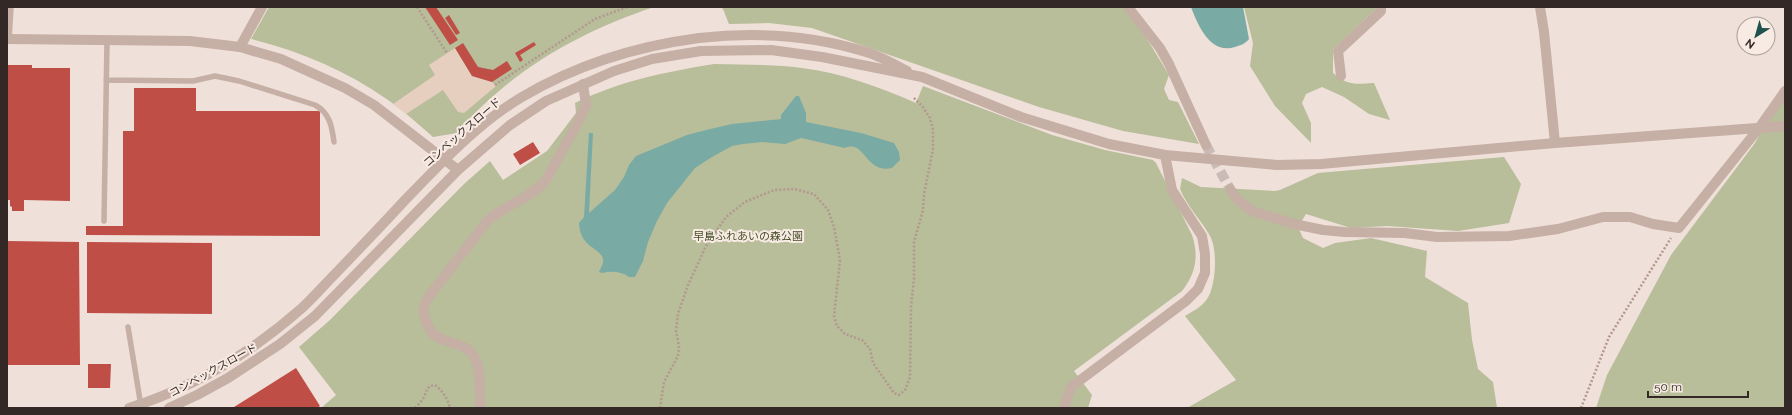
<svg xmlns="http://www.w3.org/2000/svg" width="1792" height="415" font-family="Raleway,'Noto Sans JP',sans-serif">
<rect width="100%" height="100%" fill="#efe0d9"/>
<!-- green -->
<path fill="#b8bd9a" d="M269 7H654C579 32 508 72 457 133L433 137C418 124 404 111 388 100 347 71 300 51 251 39Z
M720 7H1124L1147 39 1169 75 1164 89 1169 100 1178 102 1199 144 1123 131 1039 107 812 28 769 23 729 24 723 9Z
M1244 7H1378L1333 49V73C1348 86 1356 84 1374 83L1390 120 1369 114 1344 97 1322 87 1306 94 1302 103 1311 123V143L1275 106 1250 66 1253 43Z
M714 64C743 65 773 64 802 68 842 73 879 87 916 103L923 86 1052 135 1105 150 1153 160 1156 163 1192 235C1199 256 1196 273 1182 291L1074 371 1092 395 1088 408H321L336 395 299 347 330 320 464 184 490 161 503 180 547 151 576 113 575 103C620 81 665 72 714 64Z
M1785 89V408H1596L1607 375 1671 255 1755 143Z
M1504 157 1521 184 1509 223 1458 231 1387 226 1351 228 1306 214 1298 227 1303 238 1323 248 1335 243 1371 238 1427 251 1425 277 1468 303 1472 340 1478 369 1493 382 1497 408H1187L1236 380 1185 316C1193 311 1202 307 1207 299 1216 286 1218 250 1210 236 1201 220 1187 206 1180 189L1182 178 1201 187 1275 191 1280 190 1318 173Z"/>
<!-- plaza -->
<path fill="#e7cfc0" d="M455 48 472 76 492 82 496 86 464 113 458 112 443 90 406 114 393 104 435 75 429 65Z"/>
<!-- water -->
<path fill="#79aba4" d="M1191 7H1243L1249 39C1245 44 1241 45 1235 47 1211 55 1198 26 1191 7Z
M796 96H799L806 113V122L861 133 894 143 899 152 900 160 892 168C865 174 865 139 845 148L801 138 785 144 762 142 743 144 732 146 712 157 695 168 667 203 657 221 648 242 643 261 635 277H629C621 271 611 271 602 273L599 272C601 267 604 264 603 259 600 247 580 248 579 223L584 217 589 133H593L589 213 615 190 624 177 629 165 636 156 687 135 706 130 732 124 781 119V115Z"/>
<!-- building -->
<path fill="#bf4e47" d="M425 7H436L458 40 450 45Z
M449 15 460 33 456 35 445 18Z
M534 42 536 45 520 55 523 60 520 62 515 53Z
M463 43 478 67 493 70 507 61 512 69 492 82 472 76 455 48Z
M7 65H32V68H70V201L24 200V211H12V207L10 206V200H7Z
M134 88H196V111H320V236L86 235V226H123V131H134Z
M533 142 540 153 520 165 513 154Z
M7 241 79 242 80 365H7Z
M87 242 212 243V314L87 313Z
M88 364H111L110 388H88Z
M296 368 320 406 317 408H235L234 407Z"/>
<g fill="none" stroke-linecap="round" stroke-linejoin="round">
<!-- minor-tunnel -->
<path stroke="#c9bbb5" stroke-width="10" stroke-dasharray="10 5" stroke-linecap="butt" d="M1206 145 1230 189"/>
<!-- path -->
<path stroke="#b29890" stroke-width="2.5" stroke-dasharray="2 2" stroke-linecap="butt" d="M417 7 447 53
M495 85 595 19 627 7
M415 408C418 405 422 401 424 397 427 390 427 386 435 385 442 390 448 399 450 408
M660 408 664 382 678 356 679 346 676 331 678 314 688 285 706 246 726 217 745 202 774 190 794 189 814 194 828 210 834 227 840 260 834 316 837 326 845 334 862 340 870 349 873 363 894 393 899 395 905 390 910 377 911 306 914 279V242L923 210 924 194 933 149V130L930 118 922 106 914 98
M1581 408 1609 337 1671 238"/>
<!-- service -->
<path stroke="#c6afa5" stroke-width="5.5" d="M9 39 11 7
M106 80 193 81 215 76 239 81 315 105C330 113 332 127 334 142
M104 221 107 41
M128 327 141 406"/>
<!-- minor -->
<path stroke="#c6afa5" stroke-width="10" d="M1128 7 1160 48 1169 64 1206 145
M240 47 262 7
M1341 76 1338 51 1381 11V7
M1230 189 1237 199 1252 211 1294 224 1323 230 1345 232 1405 233 1437 237 1509 236 1558 229 1603 217H1630L1653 224 1679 228 1759 128 1785 91
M480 408C480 394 481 368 474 356 464 341 445 345 433 334 430 331 428 325 426 321 422 310 424 304 430 295L488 220C506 205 531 198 546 180L577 124 586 105 583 84
M1064 408 1071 387 1186 301 1198 289 1205 273V254L1202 236 1172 190 1165 155"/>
<!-- tertiary -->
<path stroke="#c6afa5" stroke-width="10" d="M1540 7 1544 32 1555 143
M7 39 190 41 240 47 281 59 345 88 374 105 458 170
M129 408C193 388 252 352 302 308 314 297 325 284 337 272 360 248 383 224 406 199 441 163 478 123 522 97 576 65 638 46 699 38 754 32 812 35 866 52 880 56 894 64 907 71
M169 408 197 395 228 378 280 344 315 316 458 170 510 125 546 101 614 71 652 59 701 51 771 50 822 57 922 77 1021 117 1109 144 1165 155 1277 165 1321 164 1555 143 1785 126"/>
</g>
<g text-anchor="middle" stroke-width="4" stroke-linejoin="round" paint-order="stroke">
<!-- street labels -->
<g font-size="11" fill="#332826" stroke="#f8ebe4">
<text transform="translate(462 132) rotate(-41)" y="4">コンベックスロード</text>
<text transform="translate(213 370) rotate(-29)" y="4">コンベックスロード</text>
</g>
<!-- park labels -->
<g font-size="11" fill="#49502b" stroke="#f8ebe4">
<text x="748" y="240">早島ふれあいの森公園</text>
</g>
</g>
<!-- border -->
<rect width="1792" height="415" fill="none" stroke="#332826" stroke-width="16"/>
<!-- north arrow -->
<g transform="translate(1756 36) rotate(217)"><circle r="19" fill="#f8ebe4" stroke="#a99d98"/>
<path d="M0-3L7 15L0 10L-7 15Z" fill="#1e524c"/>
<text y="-6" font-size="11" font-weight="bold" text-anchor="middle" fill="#332826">N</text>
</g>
<!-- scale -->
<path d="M1648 391v6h100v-6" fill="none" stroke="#332826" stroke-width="2"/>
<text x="1654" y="391" font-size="12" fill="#332826" stroke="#f8ebe4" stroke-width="3" paint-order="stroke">50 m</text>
</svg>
